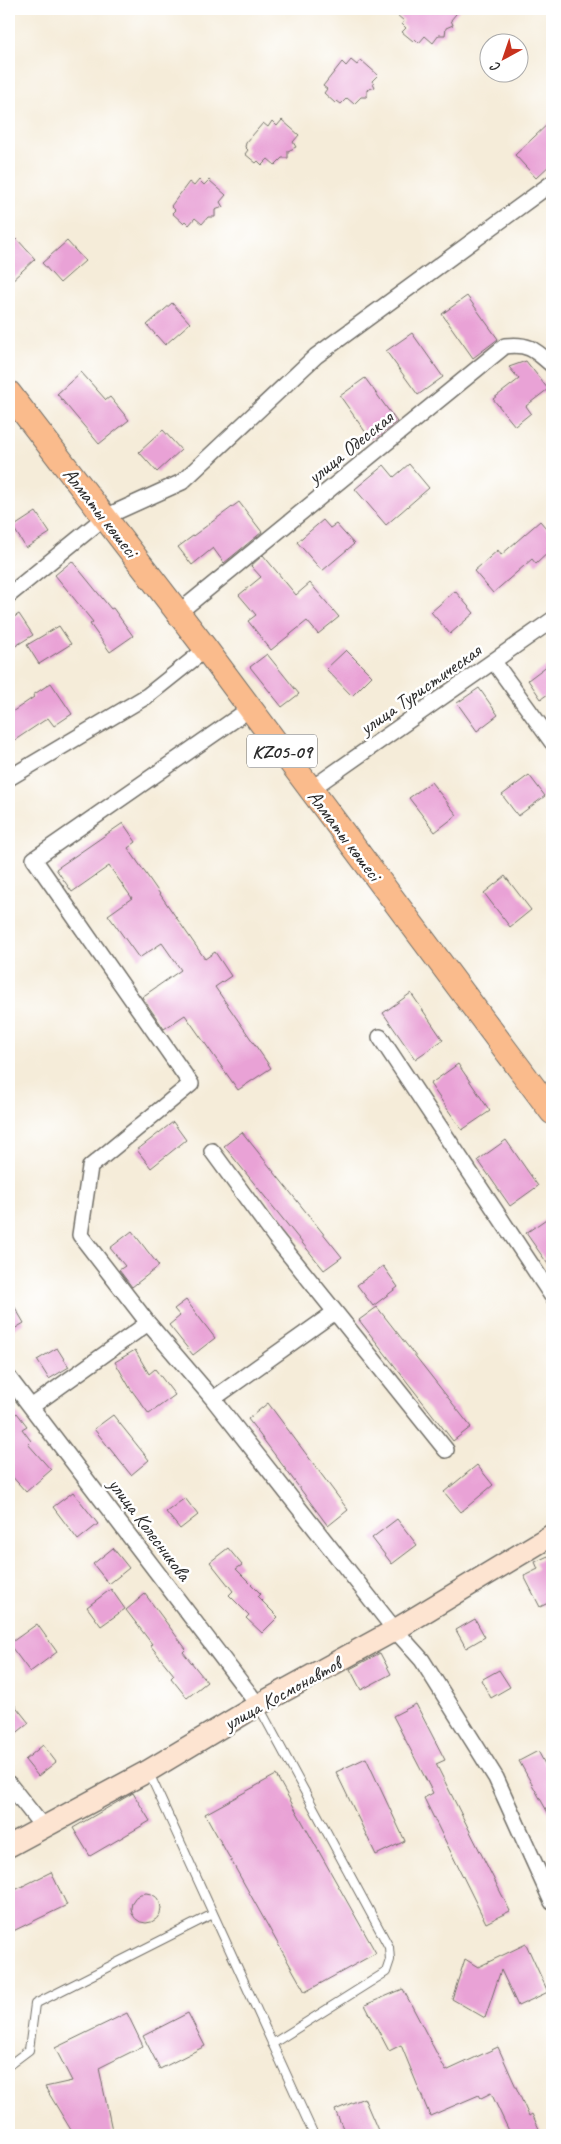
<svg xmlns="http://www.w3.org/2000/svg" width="561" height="2144" font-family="Caveat,sans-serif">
<rect width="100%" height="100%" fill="#fff"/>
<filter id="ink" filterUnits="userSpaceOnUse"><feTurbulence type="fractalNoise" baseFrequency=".02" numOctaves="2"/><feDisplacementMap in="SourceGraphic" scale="10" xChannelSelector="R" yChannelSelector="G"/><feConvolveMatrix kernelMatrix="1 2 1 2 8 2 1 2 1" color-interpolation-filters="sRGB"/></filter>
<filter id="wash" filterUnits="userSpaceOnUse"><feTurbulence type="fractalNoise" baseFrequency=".0096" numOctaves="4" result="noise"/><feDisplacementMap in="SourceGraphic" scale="20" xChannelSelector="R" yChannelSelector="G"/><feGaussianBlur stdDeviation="1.12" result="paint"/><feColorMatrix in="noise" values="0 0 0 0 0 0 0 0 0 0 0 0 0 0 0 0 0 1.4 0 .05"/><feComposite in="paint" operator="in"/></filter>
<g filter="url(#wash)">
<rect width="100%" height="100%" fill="#f5ecd9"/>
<g id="blocks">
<!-- building -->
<path fill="#e9a2d6" d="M390 9H460L451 20 453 25 446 28 445 35H439L433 43 425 36 419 43 415 39 413 41 402 32 406 28 402 24 404 21Z
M351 60 357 65 361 60 378 75 372 81 375 87 367 90V97H361L354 104 347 98 341 104 337 101 335 103 324 93 327 89 323 86 342 62 346 66Z
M282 120 299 135 293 142 296 147 288 151V158H282L275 165 268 159 262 165 258 161 256 163 245 154 248 150 245 147 246 143 263 123 268 127 272 121 277 126Z
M552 120V163L536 178 515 155Z
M199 180 204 185 209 180 226 195 220 202 223 207 215 210V217H208L202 224 195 218 189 225 185 221 183 223 172 213 175 210 171 206 189 182 194 186Z
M17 239 35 259 9 283V247Z
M67 241 85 261 60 283 42 263Z
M467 296 498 339 473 358 442 314Z
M172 303 190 323 165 345 147 325Z
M412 333 443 377 418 395 386 351Z
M526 361 548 389 526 406 531 413 515 426 493 399 519 379 509 367Z
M81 372 106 400 110 397 129 420 99 444 57 394Z
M365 378 397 422 371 440 340 396Z
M163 430 181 450 157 472 139 452Z
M409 464 429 488 386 525 355 489 384 465 394 477Z
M239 502 262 532 224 563 213 548 192 565 178 547Z
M36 512 50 533 26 548 13 527Z
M323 520 330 528 336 524 354 544 322 571 297 542Z
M540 521 552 535V549L536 564 532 559 493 593 474 571 498 550 501 555Z
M263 555 296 595 310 583 339 617 318 634 307 621 271 650 248 621 256 615 239 595 261 577 251 566Z
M72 561 111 609 113 608 133 636 110 652 90 624 93 622 55 575Z
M455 591 474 613 450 634 431 612Z
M19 614 33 635 9 650V620Z
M59 626 71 644 39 664 27 645Z
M346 650 372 676 352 696 326 669Z
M267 654 299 694 282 707 250 667Z
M552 662V691L541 699 528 680Z
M51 683 72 714 54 726 48 718 9 744V714L34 697 33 695Z
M479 688 498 715 477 731 457 703Z
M529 775 545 796 518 816 502 795Z
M431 782 457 815 435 832 409 798Z
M123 823 136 842 128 848 205 959 215 952 231 976 215 987 271 1068 238 1090 185 1015 164 1029 142 997 181 970 162 943 139 958 108 915 132 898 109 866 72 892 56 869Z
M505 876 531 910 510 927 484 893Z
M411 993 443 1040 415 1059 383 1013Z
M458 1064 490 1111 462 1130 430 1084Z
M173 1122 186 1140 151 1168 137 1150Z
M242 1132 342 1257 324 1270 224 1146Z
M506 1140 538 1186 510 1206 478 1160Z
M552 1215V1270L526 1233Z
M132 1231 159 1266 132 1287 119 1270 125 1266 110 1248Z
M383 1266 398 1287 373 1306 357 1285Z
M9 1297 24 1323 9 1332Z
M186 1300 215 1338 193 1355 169 1325 180 1316 174 1309Z
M377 1307 471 1427 453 1441 359 1320Z
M57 1348 69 1367 49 1379 37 1360Z
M135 1350 149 1374 155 1369 175 1395 149 1414 130 1388 115 1362Z
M268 1403 348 1510 328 1526 248 1419Z
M9 1411 13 1416 17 1413 27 1426 22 1429 31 1441 28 1444 51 1470 26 1492 9 1473Z
M113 1415 149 1460 131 1475 94 1429Z
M477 1465 493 1485 461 1512 444 1492Z
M73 1492 98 1524 78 1540 53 1507Z
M185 1498 198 1515 180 1529 166 1512Z
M397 1519 417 1545 392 1564 372 1538Z
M113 1548 129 1568 109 1584 93 1564Z
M228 1548 242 1565 236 1569 261 1594 258 1597 278 1617 262 1633 246 1618 249 1615 229 1595 233 1591 210 1562Z
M548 1556 552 1562V1601L540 1607 524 1576 538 1569 535 1562Z
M111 1589 125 1609 101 1626 87 1607Z
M145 1594 186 1649 183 1652 207 1682 187 1698 171 1678 174 1675 150 1645 152 1644 126 1610Z
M475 1619 485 1637 466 1648 456 1630Z
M37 1624 57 1652 30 1672 9 1644Z
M380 1653 391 1674 361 1690 350 1669Z
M499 1670 510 1687 491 1698 481 1680Z
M9 1698 29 1723 9 1739Z
M416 1704 445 1760 436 1764 510 1911 486 1923 424 1798 433 1793 393 1716Z
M43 1745 56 1762 38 1776 25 1760Z
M538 1751 552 1777V1820L519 1761Z
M366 1758 405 1841 376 1855 336 1772Z
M276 1775 376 1953 305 1992 205 1814Z
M133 1793 150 1821 90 1856 73 1828Z
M51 1872 67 1905 9 1933V1893Z
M131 1908a15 15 0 1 1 30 0a15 15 0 1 1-30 0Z
M526 1944 548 1992 518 2006 501 1970 485 2018 452 1999 465 1959 478 1967Z
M403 1989 446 2071 498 2047 529 2116 532 2114 542 2135H511L491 2093 481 2098 479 2095 430 2116 401 2045 389 2051 365 2005Z
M127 2013 143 2046 99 2068 113 2135H74L45 2087 72 2081 55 2048Z
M188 2013 205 2046 160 2069 143 2036Z
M364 2098 380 2135H346L335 2110Z"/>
</g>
</g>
<g filter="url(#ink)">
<use href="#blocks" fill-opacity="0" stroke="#726f68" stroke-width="1"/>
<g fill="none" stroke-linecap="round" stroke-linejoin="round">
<defs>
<path id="service" d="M259 1707 389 1947 390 1960 386 1972 272 2044
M149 1773 314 2135
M9 2065 29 2050 35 2004 213 1914"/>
<path id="minor" d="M9 595 105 517 182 482 316 356 552 183
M178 613 505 346C529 343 535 350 552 365
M494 662 552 742
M251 708 34 859 191 1084 90 1167 80 1235 148 1323 213 1399 395 1630 422 1660 496 1778 552 1902
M9 778 147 696 206 649
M311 789 552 620
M380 1037 552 1296
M212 1151 275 1237 446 1450
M9 1378 258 1705
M213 1399 335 1312
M31 1407 148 1323
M9 1784 43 1827"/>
<path id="secondary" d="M9 1846 148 1771 258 1705 395 1630 552 1535"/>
<path id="primary" d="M9 393 206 649 552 1112"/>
</defs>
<!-- service casing -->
<use href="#service" stroke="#726f68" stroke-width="10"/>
<!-- minor casing -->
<use href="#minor" stroke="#726f68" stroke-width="18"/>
<!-- secondary casing -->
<use href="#secondary" stroke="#726f68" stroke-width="24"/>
<!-- primary casing -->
<use href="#primary" stroke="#726f68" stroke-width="26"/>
<!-- service -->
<use href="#service" stroke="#fff" stroke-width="8"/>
<!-- minor -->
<use href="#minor" stroke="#fff" stroke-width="15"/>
<!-- secondary -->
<use href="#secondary" stroke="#fde4d1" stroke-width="21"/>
<!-- primary -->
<use href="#primary" stroke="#fabb8c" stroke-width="24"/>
</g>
</g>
<g text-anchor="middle" stroke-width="5" stroke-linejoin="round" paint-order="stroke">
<!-- shield labels -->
<rect fill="#fff" stroke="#6b6b6b" stroke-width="1" x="247" y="734.5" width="70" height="33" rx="4"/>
<g font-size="19" font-weight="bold" fill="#2b2b2b">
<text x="282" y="758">KZ05-09</text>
</g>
<!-- street labels -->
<g font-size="20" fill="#2b2b2b" stroke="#fff">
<text transform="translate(350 447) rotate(-39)" y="7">улица Одесская</text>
<text transform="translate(101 512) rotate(52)" y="7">Алматы көшесі</text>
<text transform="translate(420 689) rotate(-35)" y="7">улица Туристическая</text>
<text transform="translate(345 835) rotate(53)" y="7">Алматы көшесі</text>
<text transform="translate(150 1529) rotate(53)" y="7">улица Колесникова</text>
<text transform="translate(282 1693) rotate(-29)" y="7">улица Космонавтов</text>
</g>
</g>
<!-- margin -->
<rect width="561" height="2144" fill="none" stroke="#fff" stroke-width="30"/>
<!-- north arrow -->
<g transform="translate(504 58) rotate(220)"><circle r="24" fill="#ffffff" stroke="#aaaaaa"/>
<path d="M0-4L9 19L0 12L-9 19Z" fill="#c8321e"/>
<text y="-8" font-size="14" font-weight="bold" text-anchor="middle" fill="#2b2b2b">С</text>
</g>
</svg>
